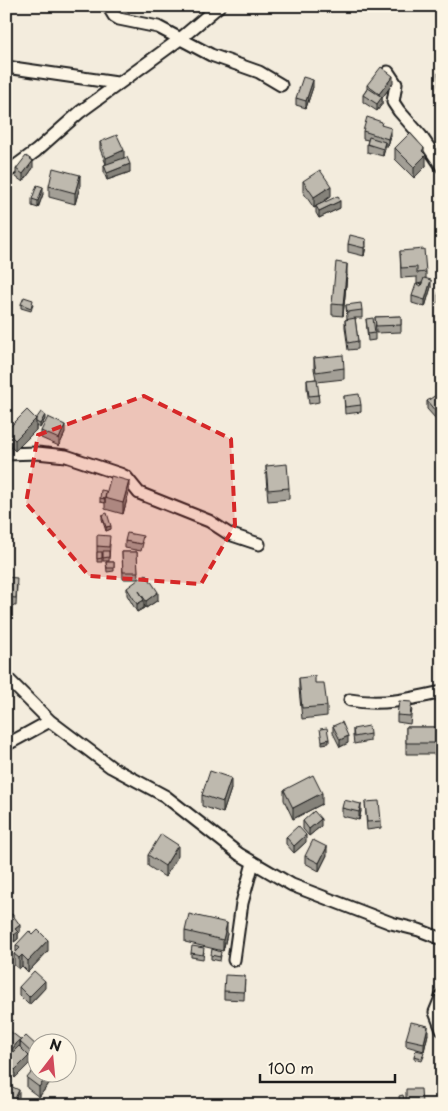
<svg xmlns="http://www.w3.org/2000/svg" width="448" height="1111" font-family="'Playpen Sans',sans-serif">
<rect width="100%" height="100%" fill="#f3ecdd"/>
<filter id="ink" filterUnits="userSpaceOnUse"><feTurbulence type="fractalNoise" baseFrequency=".02" numOctaves="2"/><feDisplacementMap in="SourceGraphic" scale="10" xChannelSelector="R" yChannelSelector="G"/><feConvolveMatrix kernelMatrix="1 2 1 2 8 2 1 2 1" color-interpolation-filters="sRGB"/></filter>
<g filter="url(#ink)">
<g fill="none" stroke-linecap="round" stroke-linejoin="round">
<defs>
<path id="minor" d="M108 6 114 16 119 19 158 27 211 55 259 72 281 85
M6 67 117 83
M388 72 396 84 393 102 399 111 421 136 442 167
M6 173 36 151 80 112 180 39 219 6
M6 454 37 453 66 456 120 474 126 477 139 493 209 521 229 534 259 544
M6 677 50 721 111 767 165 796 239 854 292 885 391 923 419 930 442 939
M350 700C381 706 411 699 442 692
M6 745 50 721
M234 960 242 903 253 863
M442 995 435 1012 442 1030"/>
</defs>
<!-- minor casing -->
<use href="#minor" stroke="#1c1c1c" stroke-width="15"/>
<!-- minor -->
<use href="#minor" stroke="#fcf5e5" stroke-width="11"/>
</g>
<!-- wall -->
<path fill="#a39f96" stroke="#1c1c1c" d="M438 73H442V87H439Z
M393 83 382 98V104L377 111 363 102V95L367 89V85Z
M313 87 306 108 296 105V98Z
M382 125 391 135 388 146H385L383 156 367 152V144L368 140 363 139V131Z
M100 142 124 158 130 172 107 180 104 173V165L106 164 100 149Z
M395 148 424 154 426 166 414 178 395 159Z
M33 168 23 182 16 177V169Z
M303 181 331 196 320 204 340 208 319 218 316 213V207L314 208 303 192Z
M49 186H80L75 204 49 197Z
M43 194 38 208 32 206V199Z
M348 244 366 246 364 256 348 252Z
M400 251 426 272V278L431 287 425 307 412 303V296L421 286 422 283 417 284V277L401 278Z
M347 275 343 316 332 315V304Z
M442 280V304L438 303V296Z
M21 304H33L31 311 21 308Z
M346 305 362 310V318H355L358 341V349L348 350 345 327V320L347 319Z
M401 316V332L376 333 375 317Z
M366 319 375 333V340L368 341Z
M314 358 344 368V379L317 382 319 402 309 404 307 388V380L316 379 314 369Z
M344 396 361 405V412L345 414Z
M427 401 442 402V415L436 419 427 409Z
M36 419H45L40 428 36 426V430L15 451 6 442V431Z
M41 431 65 433 59 446 41 438Z
M266 466 289 488V499L268 501 266 477Z
M129 492 123 514 105 509V499V503L100 502V498H105Z
M102 515 111 529 106 531 102 519Z
M125 541 143 543 141 551 125 548Z
M110 544 109 561H103V554H102V562H97V546Z
M122 552H137L138 579H123Z
M106 562H114V571L107 572Z
M6 577 17 585 16 606 6 605Z
M127 588 158 600 146 608 144 605V608L137 612 127 595Z
M299 678 327 706V716L302 719 299 689Z
M412 709 410 724 397 722V715Z
M333 726 348 743 340 747 333 733Z
M406 727H435V754H406Z
M353 729 370 734V741L354 744 353 736Z
M231 789 223 813 202 806V795Z
M284 790 322 804 293 819 284 800Z
M365 802 381 821V828L367 830Z
M342 808 361 811 359 820 342 816Z
M303 821 321 826 309 836 303 829Z
M286 837 306 842 294 853 286 844Z
M148 855 178 856 165 877 148 866Z
M327 855 319 871 305 863V856Z
M6 918 20 932 18 934V939L14 942 8 935V945L6 947Z
M185 931 227 934 223 951 185 942Z
M16 945 48 951 28 972 22 966 19 969 14 965V954L16 952Z
M204 952 203 959 191 957V953Z
M211 955H221L220 961 211 959Z
M245 976 244 1000 224 999V991Z
M19 987 45 988 29 1005 19 995Z
M6 1028 20 1047V1042L38 1047V1059L34 1062 29 1058V1064L15 1078 6 1068 7 1059 6 1058Z
M428 1034 424 1051 406 1046V1039Z
M414 1056H424L422 1061 414 1059Z
M54 1074V1077L39 1097 27 1088V1078Z"/>
<!-- shaded-wall -->
<path fill="#85827a" stroke="#1c1c1c" d="M41 6H52L41 10Z
M393 76V83L382 98V104L377 111V104L379 101V94Z
M313 80V87L306 108V101Z
M391 128V135L388 146V139Z
M385 142V149L383 156V149Z
M424 148V157L426 155V166L414 178V167L422 151Z
M124 150V158L106 165V158Z
M33 161V168L23 182V174Z
M130 164V172L107 180V173Z
M80 175V186L75 204V193Z
M331 186V196L314 208V197Z
M43 187V194L38 208V201Z
M340 201V208L319 218V211Z
M366 239V246L364 256V248Z
M347 264V275L343 316V305Z
M431 280V287L425 307V300Z
M442 407V415L436 419V412Z
M45 415V419L40 428V424Z
M36 419V430L15 451V440Z
M65 425V433L59 446V439Z
M129 481V492L123 514V503Z
M111 526V529L106 531V527Z
M158 592V600L146 608V601Z
M144 600V608L137 612V604Z
M348 736V743L340 747V740Z
M329 739V743L322 744V741Z
M231 778V789L223 813V802Z
M322 793V804L293 819V808Z
M361 804V811L359 820V812Z
M321 819V826L309 836V829Z
M306 835V842L294 853V846Z
M178 845V856L165 877V866Z
M327 847V855L319 871V863Z
M227 923V934L223 951V940Z
M20 925V932L18 934V939L14 942 15 929Z
M8 934V945L6 947V936Z
M48 940V951L28 972V961Z
M22 955V966L19 969V958Z
M45 981V988L29 1005V997Z
M428 1026V1034L424 1051V1043Z
M20 1039V1046L9 1060V1053Z
M38 1052V1059L34 1062V1055Z
M29 1056V1064L15 1078V1070Z
M49 1074H54V1077L39 1097V1087Z
M19 1090V1101L17 1105H12Z"/>
<!-- building -->
<path fill="#beb9ae" stroke="#1c1c1c" d="M381 67 393 76 379 94 367 85Z
M438 73H442V80H439Z
M303 77 313 80 306 101 296 98Z
M368 88 382 97 377 104 363 95Z
M367 117 382 122 381 125 391 128 388 139 363 131Z
M410 133 424 148 422 151 426 155 414 167 395 148Z
M117 135 124 150 106 158 100 142Z
M369 137 385 142 383 149 367 144Z
M26 156 33 161 23 174 16 169Z
M127 157 130 164 107 173 104 165Z
M53 168 80 175 75 193 49 186Z
M320 170 331 186 314 197 303 181Z
M37 185 43 187 38 201 32 199Z
M338 196 340 201 319 211 316 206Z
M350 235 366 239 364 248 348 244Z
M424 249 426 272 417 273V267L401 268 400 251Z
M336 262 347 264 343 305 332 304Z
M424 278 431 280 425 300 412 296 416 284 421 286Z
M442 280V297L438 296Z
M24 297 33 300 31 308 21 304Z
M361 303 362 310 347 312 346 305Z
M401 316V325L376 326 375 317Z
M355 318 358 341 348 343 345 320Z
M373 318 375 333 368 334 366 319Z
M343 355 344 368 316 372 314 358Z
M317 379 319 395 309 396 307 380Z
M359 394 361 405 345 407 344 396Z
M436 395 442 402V407L436 412 427 401Z
M27 410 36 419 15 440 6 431Z
M41 412 45 415 40 424 36 422V419Z
M48 417 65 425 59 439 41 431Z
M287 464 289 488 268 490 266 466Z
M111 476 129 481 123 503 105 498Z
M101 490 106 491 105 499 100 498Z
M107 513 111 526 106 527 102 515Z
M127 533 143 536 141 544 125 541Z
M97 535 110 536 109 547 97 546Z
M103 551H109V557L103 558Z
M97 552H102V558L97 559Z
M122 552H137L138 572H123Z
M106 562H114V568H107Z
M146 574 158 592 146 601 139 591 144 600 137 604 127 588Z
M6 577 17 578 16 598 6 597Z
M315 676V683H324L327 706 302 708 299 678Z
M399 701 412 702 410 716 397 715Z
M342 722 348 736 340 740 333 726Z
M369 726 370 734 354 737 353 729Z
M406 727H435V743H406Z
M327 728 329 739 322 741 320 729Z
M210 771 231 778 223 802 202 795Z
M313 775 322 793 293 808 284 790Z
M344 800 361 804 359 812 342 808Z
M379 801 381 821 367 822 365 802Z
M314 811 321 819 309 829 303 821Z
M298 826 306 835 294 846 286 837Z
M161 834 178 845 165 866 148 855Z
M313 840 327 847 319 863 305 856Z
M12 914 20 925 15 929 18 932 14 935 6 925V918Z
M189 914 227 923 223 940 185 931Z
M38 930 48 940 28 961 22 955 19 958 14 954 20 948 16 945 29 931 33 935Z
M192 946 204 948 203 955 191 953Z
M212 949 221 952 220 957 211 955Z
M34 971 45 981 29 997 19 987Z
M225 975 245 976 244 992 224 991Z
M411 1022 428 1026 424 1043 406 1039Z
M6 1028 20 1039 9 1053 6 1051Z
M26 1036 38 1047V1052L34 1055 20 1042Z
M19 1046 29 1056 15 1070 6 1061V1059Z
M416 1050 424 1052 422 1058 414 1056Z
M38 1064V1074H49L39 1087 27 1078Z
M6 1084 19 1090 12 1105H6Z
M406 1089H421L422 1104 406 1105Z
M403 1095 405 1104 400 1105 399 1096Z
M24 1102 29 1105H22Z"/>
</g>
<!-- marked area -->
<path fill="#d62828" fill-opacity="0.2" stroke="#d62828" stroke-width="4" stroke-dasharray="10 6" stroke-linejoin="round" d="M144 396 231 439 235 525 201 584 89 576 26 503 38 435Z"/>
<!-- margin -->
<rect width="448" height="1111" fill="none" stroke="#fcf5e5" stroke-width="25"/>
<rect x="12" y="12" width="423" height="1086" fill="none" stroke="#1c1c1c" stroke-width="2" filter="url(#ink)"/>
<!-- north arrow -->
<g transform="translate(52 1058) rotate(16)"><circle r="24" fill="#fcf5e5" stroke="#a29e95"/>
<path d="M0-4L9 19L0 12L-9 19Z" fill="#d1495b"/>
<text y="-8" font-size="14" font-weight="bold" text-anchor="middle" fill="#1c1c1c">N</text>
</g>
<!-- scale -->
<path d="M260 1074v8h135v-8" fill="none" stroke="#1c1c1c" stroke-width="2.5"/>
<text x="268" y="1074" font-size="15" fill="#1c1c1c" stroke="#fcf5e5" stroke-width="4" paint-order="stroke">100 m</text>
</svg>
